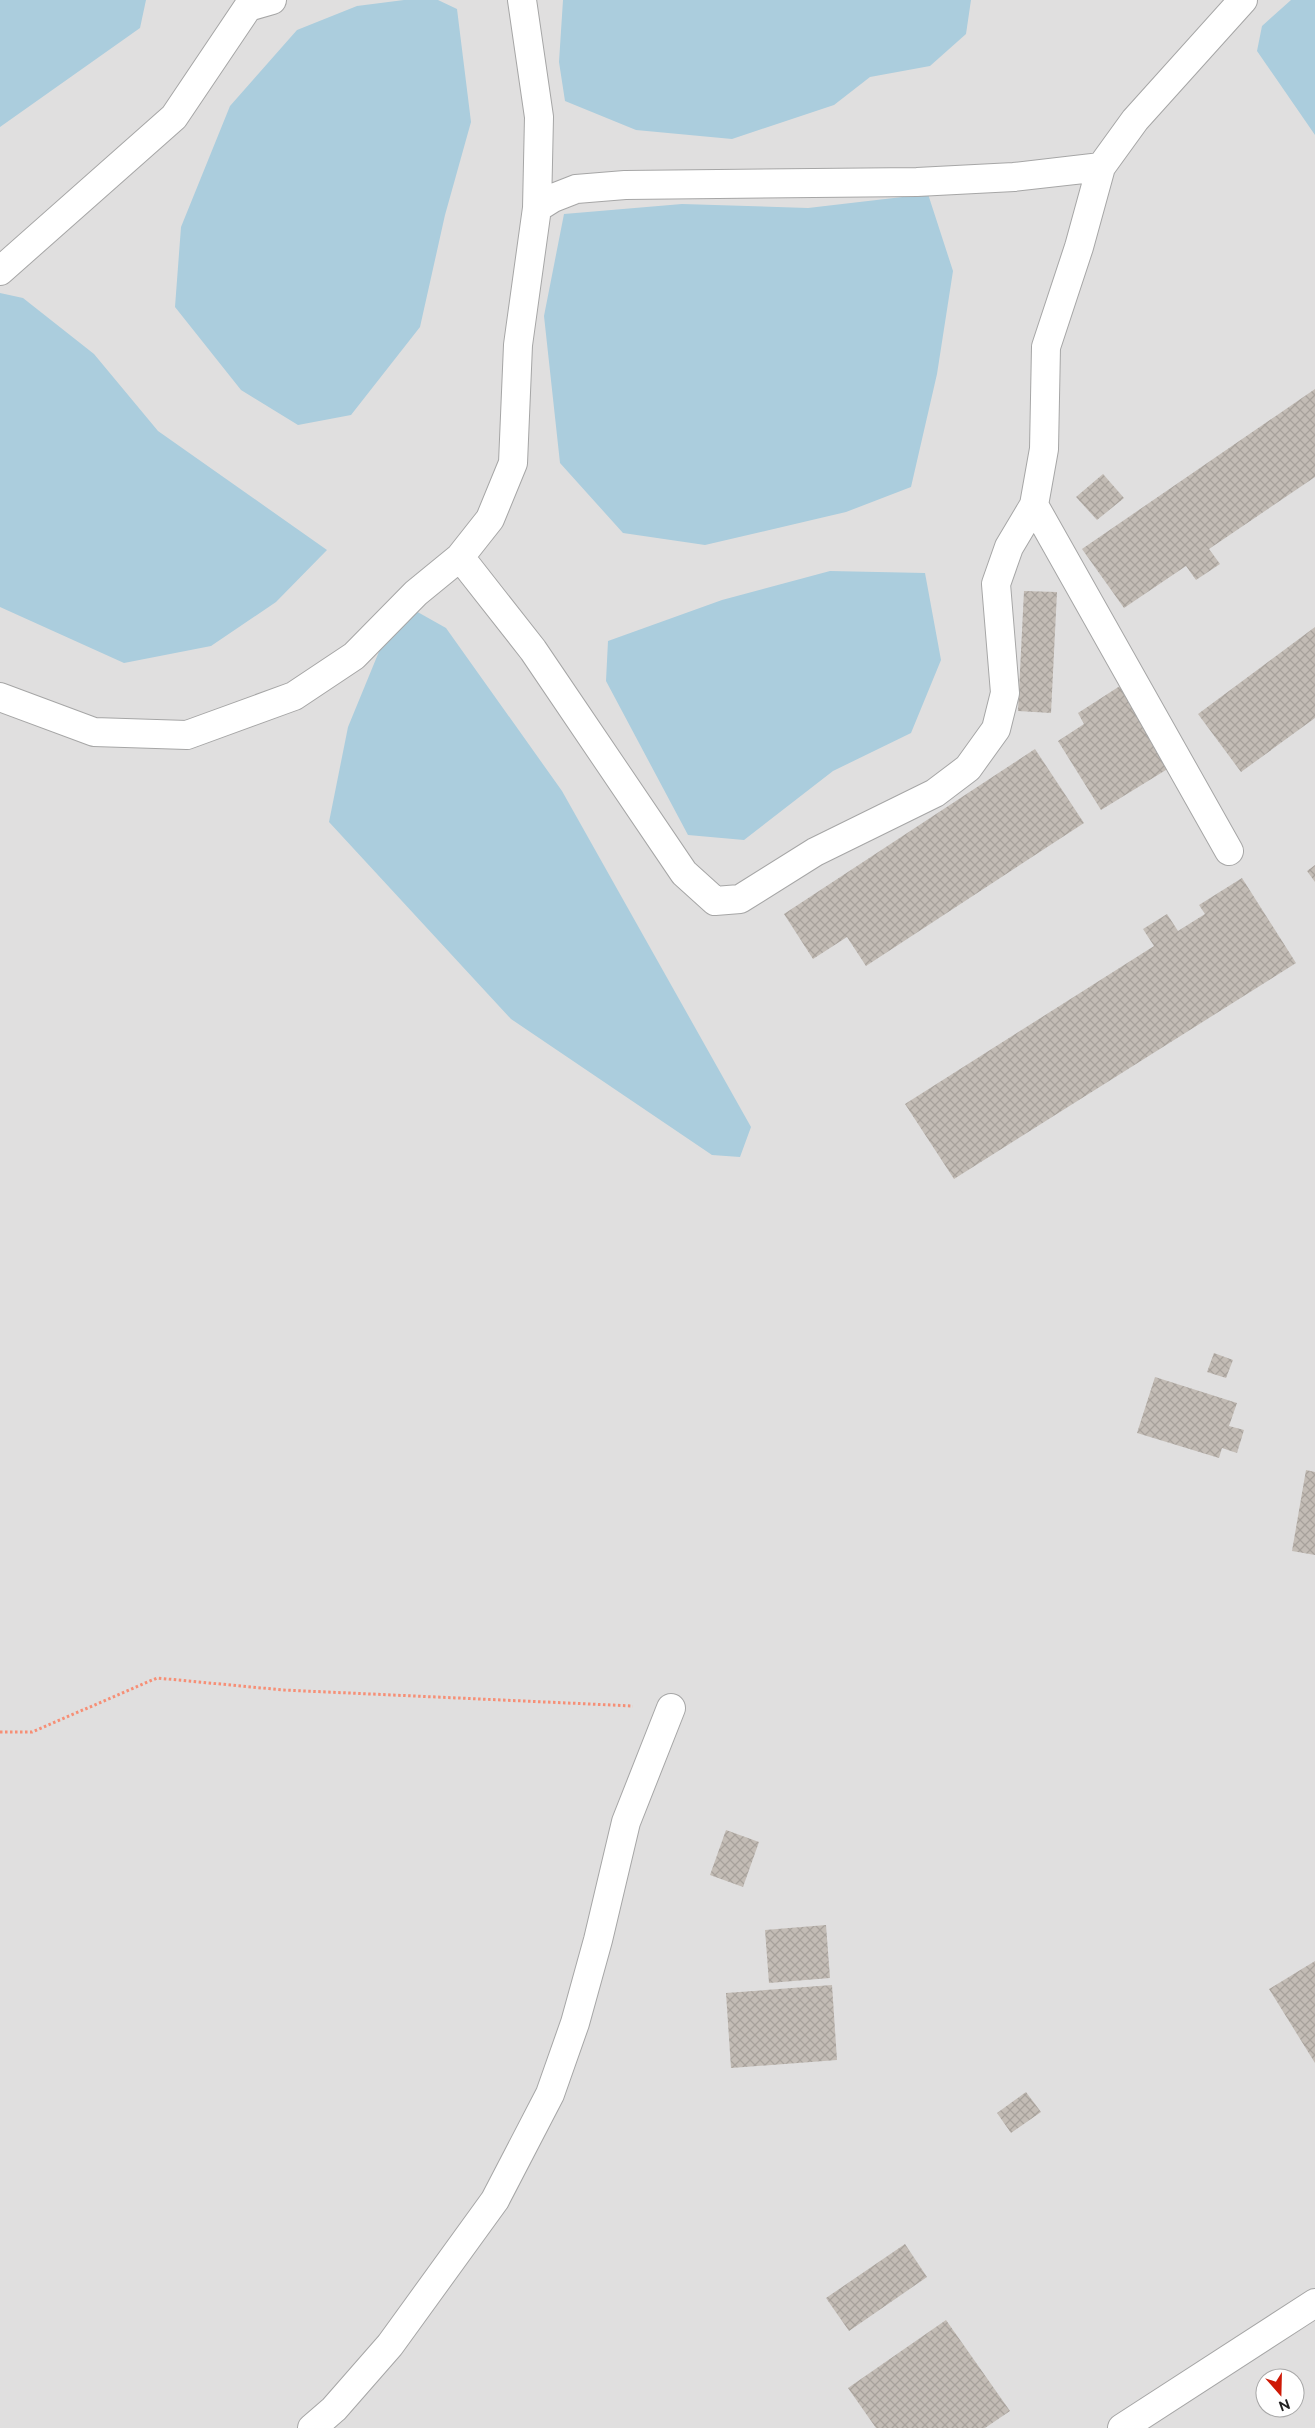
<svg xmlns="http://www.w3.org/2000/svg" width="1315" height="2428" font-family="Raleway,sans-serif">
<defs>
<pattern id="building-cross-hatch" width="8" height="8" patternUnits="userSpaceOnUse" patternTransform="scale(1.25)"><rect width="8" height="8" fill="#c3bcb5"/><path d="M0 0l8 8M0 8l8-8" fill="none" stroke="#a7a19b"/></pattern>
</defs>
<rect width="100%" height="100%" fill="#f2f0e9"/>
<!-- residential -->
<path fill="#e0dfdf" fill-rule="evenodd" d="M0 0H1315V2428H0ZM1265 2378H1295V2408H1265Z"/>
<!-- water -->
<path fill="#abcddd" d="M0 0H146L140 28 0 127Z
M404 0H438L457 9 471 122 445 215 420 327 351 415 298 425 241 390 175 307 181 227 230 106 297 30 357 6Z
M563 0H971L966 34 930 66 870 77 834 105 732 139 636 130 565 101 559 62Z
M1291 0H1315V135L1257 51 1262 26Z
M928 194 953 271 937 374 911 487 846 512 705 545 623 533 560 463 544 316 564 214 682 204 808 208Z
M0 293 23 298 94 354 158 431 327 550 276 602 211 646 124 663 0 607Z
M830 571 925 573 941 660 911 733 833 771 744 840 688 835 606 681 608 641 722 600Z
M414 610 446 628 562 791 751 1127 740 1157 712 1155 511 1019 329 822 348 727 385 637Z"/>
<!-- building -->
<path fill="url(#building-cross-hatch)" d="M1315 389V477L1209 549 1220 564 1196 580 1186 566 1124 608 1082 549Z
M1103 474 1124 498 1097 520 1076 497Z
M1024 591 1057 592 1051 713 1018 711Z
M1315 627V718L1241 772 1198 714Z
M1123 684 1174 765 1101 810 1058 741 1084 724 1078 713Z
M1035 749 1084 823 866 966 847 937 813 959 784 914Z
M1315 865V882L1307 871Z
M1242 878 1296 963 954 1179 905 1104 1154 946 1143 929 1167 914 1178 931 1205 914 1199 905Z
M1214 1353 1233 1360 1226 1378 1207 1372Z
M1155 1377 1237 1403 1229 1426 1244 1430 1237 1453 1222 1448 1219 1458 1137 1433Z
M1306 1470 1315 1472V1555L1292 1551Z
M726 1830 759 1842 743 1887 710 1875Z
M826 1925 830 1978 769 1983 765 1930Z
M1315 1961V2063L1269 1989Z
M832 1985 837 2060 731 2068 726 1993Z
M1026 2092 1041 2112 1011 2133 997 2113Z
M905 2244 927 2277 849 2331 826 2298Z
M946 2320 1010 2411 985 2428H876L848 2388Z"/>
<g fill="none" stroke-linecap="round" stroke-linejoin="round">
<defs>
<path id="minor" d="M537 208 553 198 576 189 625 185 917 182 1014 177 1101 167 1135 120 1243 0
M0 271 174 117 248 7 272 0
M1034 505 1229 851
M460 557 533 650 684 873 715 901 740 899 815 852 935 793 968 768 996 729 1005 693 996 584 1009 547 1034 505 1044 449 1046 347 1079 247 1101 167
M0 697 94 732 187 735 294 696 354 656 416 593 460 557 490 519 513 463 518 345 537 208 539 117 522 0
M312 2428 334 2409 390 2345 495 2200 550 2094 575 2023 598 1940 626 1822 671 1708
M1122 2428 1315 2303"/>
</defs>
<!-- minor casing -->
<use href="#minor" stroke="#a6a6a6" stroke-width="30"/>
<!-- path -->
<path stroke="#f68f76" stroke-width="3" stroke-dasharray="2.5 2.5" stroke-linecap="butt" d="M0 1732H32L157 1678 283 1690 633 1706"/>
<!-- minor -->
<use href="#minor" stroke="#fff" stroke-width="28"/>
</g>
<!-- north arrow -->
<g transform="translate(1280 2393) rotate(160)"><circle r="24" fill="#ffffff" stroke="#a7a7a7"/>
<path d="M0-4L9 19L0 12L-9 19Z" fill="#ce1906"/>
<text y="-8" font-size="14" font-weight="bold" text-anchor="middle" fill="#222222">N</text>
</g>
</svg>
